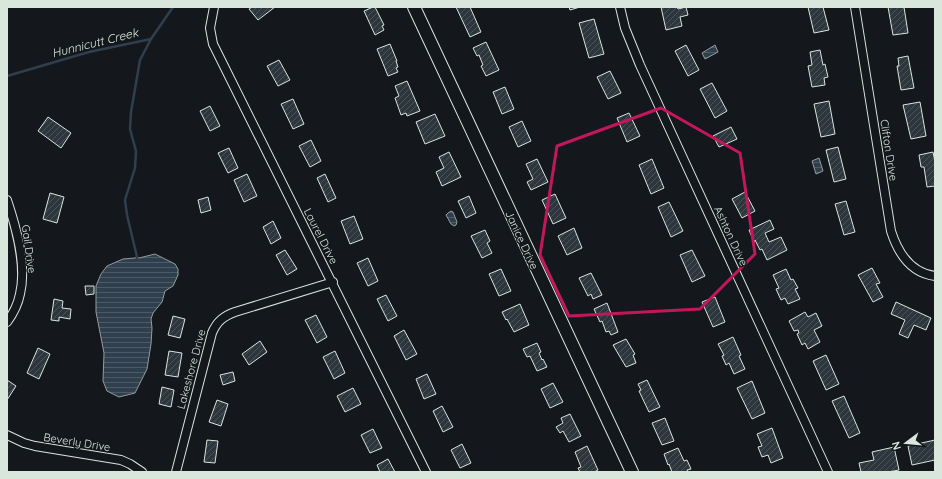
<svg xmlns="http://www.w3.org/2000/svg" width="942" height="479" font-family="Quicksand,sans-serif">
<defs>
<pattern id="water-rules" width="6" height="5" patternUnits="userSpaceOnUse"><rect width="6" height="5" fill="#2f3f4d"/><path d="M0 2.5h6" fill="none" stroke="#4c5b66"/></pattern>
<pattern id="building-hatch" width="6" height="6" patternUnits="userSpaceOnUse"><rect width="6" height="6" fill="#2c363c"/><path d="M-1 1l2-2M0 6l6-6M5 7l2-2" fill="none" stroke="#4a5358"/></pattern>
</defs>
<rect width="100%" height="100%" fill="#14181c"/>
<!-- water -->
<path fill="url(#water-rules)" stroke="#939e99" d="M715 45 718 52 705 59 702 53Z
M819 158 823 171 816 174 812 161Z
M451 211 453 212 457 222 456 225 454 226 451 224 446 215 448 213Z
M155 254 175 264 178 269V275L173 286 165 291 162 302 153 313 151 319 152 328 151 344 147 369 135 393 119 397 107 391 103 381 104 353 96 312V286L101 274 107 266 123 259 135 258 137 257 139 258Z"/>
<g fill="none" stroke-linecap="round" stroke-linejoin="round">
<!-- stream -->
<path stroke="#2f3f4d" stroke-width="2.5" d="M7 76 89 52 151 39
M137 257 127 215 125 200 135 168 136 151 130 129 131 112 140 60 151 39 173 7"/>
</g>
<!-- building -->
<path fill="url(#building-hatch)" stroke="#d8e6dc" d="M252 7H275L258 20 249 9Z
M373 7H375L384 25 382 26 384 30 375 35 364 11Z
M456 7H470L481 32 470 37Z
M569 7H580L570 10Z
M661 7H677L678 9 686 7 688 15 680 17 682 26 666 30Z
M808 7H823L829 30 814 33Z
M888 7H904L908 33 893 35Z
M594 19 604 54 589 58 579 23Z
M486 42 499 70 486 76 481 66 483 65 479 55 477 56 473 48Z
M390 44 397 61H396L398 67 396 68 398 72 388 76 377 49Z
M686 45 699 70 688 76 675 51Z
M820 50 823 65 825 64 828 77 824 78 825 85 812 87 808 66 812 65 810 52Z
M908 56 914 88 901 90 897 66H899L898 58Z
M279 60 290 80 278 86 267 66Z
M610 71 621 93 608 99 597 77Z
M407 81 420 111 407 116 406 113 401 115 395 98 399 96 395 86Z
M712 83 727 111 715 118 700 89Z
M505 87 514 109 502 114 493 92Z
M293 99 304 124 293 129 281 104Z
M829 101 835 134 821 137 814 104Z
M920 102 926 136 911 139 903 105Z
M210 106 220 126 210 131 200 111Z
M629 113 640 136 627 142 617 118Z
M435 114 445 136 425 144 416 122Z
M48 117 71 133 61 148 38 131Z
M522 121 531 141 518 147 509 127Z
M731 127 737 139 719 147 713 136Z
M311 140 321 161 310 167 299 146Z
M838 147 846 179 834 182 826 150Z
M229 148 238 168 228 173 218 153Z
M449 152 461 177 442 186 436 172 444 168 439 157Z
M933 152 935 162V186L927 187 924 167H921L919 155Z
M537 159 548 182 531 190 527 182 533 179 526 164Z
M652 159 664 188 651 194 639 165Z
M247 174 257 196 244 202 234 180Z
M325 174 336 198 328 202 317 178Z
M745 192 755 211 742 218 732 199Z
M50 193 64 197 57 223 43 219Z
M555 194 566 218 553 224 542 200Z
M469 196 476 213 466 218 458 201Z
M208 197 211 210 201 213 198 200Z
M846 201 855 232 844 235 835 204Z
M669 202 683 231 671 237 658 207Z
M354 216 363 239 350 244 341 221Z
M770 220 774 229 765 233 769 242 781 237 787 250 767 260 762 249 760 250 755 240 754 242 749 230Z
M273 221 281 238 271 244 263 227Z
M574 228 582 248 567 255 558 236Z
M485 230 490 241 487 243 492 253 482 258 471 236Z
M285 250 297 269 287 275 276 255Z
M692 250 705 276 692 282 680 255Z
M368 258 378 281 368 286 357 263Z
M872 268 880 283 876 284 883 297 873 302 858 275Z
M501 269 511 291 499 296 489 274Z
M786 269 791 280 793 279 798 288 795 289 800 299 788 304 785 298 781 300 776 289 779 288 773 275Z
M591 273 602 295 593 299 591 294 588 296 579 278Z
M85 286H94V294L86 295Z
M386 295 397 316 388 321 377 299Z
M715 297 725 322 713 327 702 302Z
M54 299 63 301 62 308 71 309 70 319 59 317V321L51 320Z
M896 302 931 318 926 330 914 325 908 338 899 334 905 320 891 314Z
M607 303 618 332 611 335 609 331 606 332 602 321 600 322 594 309Z
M520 304 529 325 514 332 507 319 506 320 502 312Z
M805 312 808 317 816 313 822 326 814 330 820 342 808 349 805 343 802 345 797 334 799 333 798 330 794 331 789 321Z
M316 315 327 337 317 343 305 320Z
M173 316 185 319 180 338 168 335Z
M404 330 417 354 406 360 394 336Z
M733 337 741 355 739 356 745 369 734 374 729 363 726 365 722 356 724 355 718 344Z
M626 339 635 354 633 355 636 363 626 367 613 345Z
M260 341 267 352 249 365 242 354Z
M537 343 541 352 539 353 542 360 543 359 547 367 537 371 530 356 527 357 523 349Z
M38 348 50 354 39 379 27 373Z
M169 351 182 353 178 377 165 375Z
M335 351 345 373 334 379 323 357Z
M826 355 839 384 826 390 813 361Z
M233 372 235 381 223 385 220 375Z
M427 374 436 394 424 399 416 379Z
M7 380 16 386 7 400Z
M647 380 660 407 649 412 639 391 641 390 638 384Z
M752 381 765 413 752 419 737 388Z
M553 383 563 402 550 408 541 389Z
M162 387 174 390 171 407 159 404Z
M353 388 361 404 345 412 337 396Z
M844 396 860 433 849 438 832 401Z
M217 400 228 404 221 426 209 422Z
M442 406 453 427 443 432 433 411Z
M570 414 581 436 569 442 563 431 560 433 556 427 563 423 561 418Z
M665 418 674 441 662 445 652 423Z
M772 428 783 458 771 463 768 455 762 457 758 447 762 446 757 434Z
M373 429 382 448 370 453 361 435Z
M207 440 218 441 215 463 204 462Z
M935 440V460L912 465 908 446Z
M462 444 471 463 460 468 451 450Z
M587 446 598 470 594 472H580L578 468 581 467 575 452Z
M894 447 899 470 888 472H861L859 463 874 460 872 452Z
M678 448 684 461 687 460 691 469 687 470 688 472H672L669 464 668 465 664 454Z
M388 459 395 472H380L377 465Z"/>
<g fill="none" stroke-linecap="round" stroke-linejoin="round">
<defs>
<path id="street" d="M214 7 210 28 213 44 426 472
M620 7 625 28 640 65 828 472
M855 7 891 231C898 253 911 273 935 276
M7 200C16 227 27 265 20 294 18 304 13 314 7 322
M7 435 24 443 35 446 121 460 130 464 142 472
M176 472 212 333C217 321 224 316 235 312L333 282"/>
<path id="secondary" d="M414 7 632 472"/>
</defs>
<!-- street casing -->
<use href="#street" stroke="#d8e6dc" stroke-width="10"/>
<!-- secondary casing -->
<use href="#secondary" stroke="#d8e6dc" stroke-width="14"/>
<!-- street -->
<use href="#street" stroke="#14181c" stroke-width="8"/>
<!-- secondary -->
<use href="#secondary" stroke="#14181c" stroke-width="12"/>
</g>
<!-- marked area -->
<path fill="none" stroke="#c2185b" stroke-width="3" stroke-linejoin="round" d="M661 108 740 153 755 254 700 309 569 316 540 255 557 146Z"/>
<g text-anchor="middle" stroke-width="3" stroke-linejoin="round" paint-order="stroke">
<!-- street labels -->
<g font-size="11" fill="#d8e6dc" stroke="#14181c">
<text transform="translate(889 150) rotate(81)" y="4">Clifton Drive</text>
<text transform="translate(321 236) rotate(63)" y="4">Laurel Drive</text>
<text transform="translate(731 236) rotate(65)" y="4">Ashton Drive</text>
<text transform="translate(522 240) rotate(65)" y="4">Janice Drive</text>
<text transform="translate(29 249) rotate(82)" y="4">Gail Drive</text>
<text transform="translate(191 369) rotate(-75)" y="4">Lakeshore Drive</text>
<text transform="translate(77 442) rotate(9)" y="4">Beverly Drive</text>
</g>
<!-- water labels -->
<g font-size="12" font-style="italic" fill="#d8e6dc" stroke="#14181c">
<text transform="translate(95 43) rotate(-14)" y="4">Hunnicutt Creek</text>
</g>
</g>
<!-- border -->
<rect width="942" height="479" fill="none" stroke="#d8e6dc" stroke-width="16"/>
<!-- north arrow -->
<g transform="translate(906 443) rotate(254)" stroke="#14181c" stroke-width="3" paint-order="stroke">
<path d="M0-3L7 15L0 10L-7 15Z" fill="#d8e6dc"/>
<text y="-6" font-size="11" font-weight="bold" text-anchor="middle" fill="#d8e6dc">N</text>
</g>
</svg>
